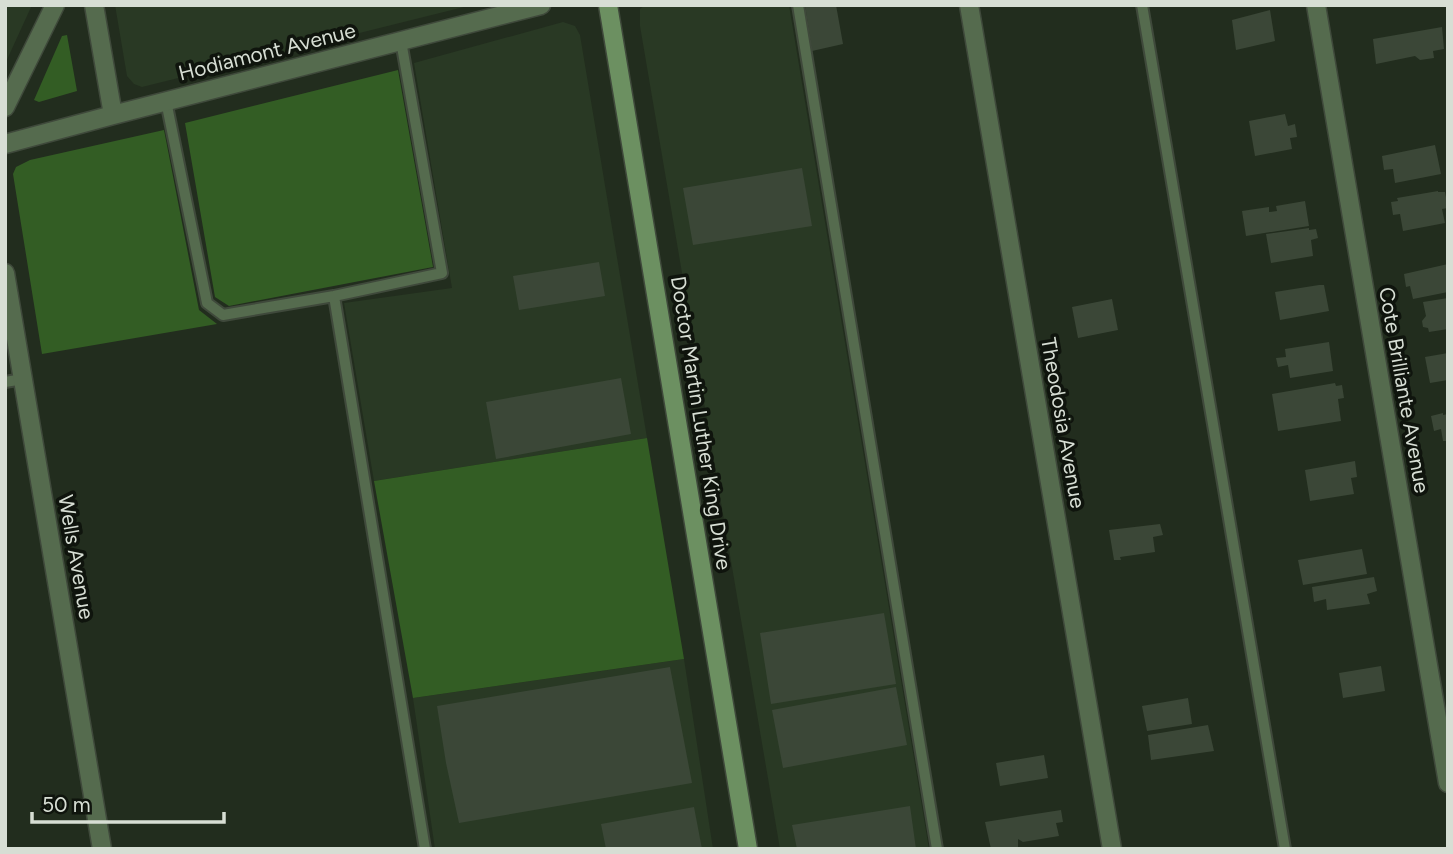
<svg xmlns="http://www.w3.org/2000/svg" width="1453" height="854" font-family="Figtree,sans-serif">
<rect width="100%" height="100%" fill="#222d1e"/>
<!-- built -->
<path fill="#293924" d="M5 5H32L5 64Z
M115 5H472L142 87 134 84 127 76Z
M645 5H789L929 849H780L640 26V9Z
M563 22 575 26 580 35 647 438 374 481 344 303 452 288 414 63Z
M684 659 713 849H435L413 698Z"/>
<!-- green -->
<path fill="#335d24" d="M67 35 77 91 39 102 34 100 62 36Z
M398 70 433 267 229 306 215 297 185 123Z
M164 130 199 310 217 324 42 354 13 174 16 167 30 160Z
M647 438 684 659 413 698 374 481Z"/>
<!-- building -->
<path fill="#3b4737" d="M805 5H836L843 44 812 51Z
M1270 10 1275 41 1236 50 1232 20Z
M1442 27 1444 49 1433 51 1434 58 1420 60 1415 56 1376 64 1373 39Z
M1285 114 1288 126 1295 124 1297 137 1290 138 1292 149 1255 156 1249 121Z
M1435 145 1441 174 1395 183 1393 169 1384 170 1382 156Z
M802 168 812 226 693 245 683 188Z
M1438 191V192H1445L1448 208 1442 209 1445 223 1403 231 1400 214 1393 215 1391 202 1398 201 1397 198Z
M1305 201 1309 226 1246 236 1242 211 1269 207V212L1277 211 1276 206Z
M1309 228V230L1316 229 1318 238 1311 240 1313 256 1271 263 1266 234Z
M599 262 605 296 519 310 513 276Z
M1448 264V292L1413 299 1410 286 1406 287 1404 274Z
M1319 285H1324L1329 311 1280 320 1275 292Z
M1448 298V329L1429 332 1428 328 1423 327 1422 321 1426 316 1423 302Z
M1112 299 1118 330 1078 338 1072 307Z
M1329 342 1333 371 1290 378 1288 365 1278 367 1276 358 1286 357 1285 349Z
M1448 353V380L1430 383 1425 357Z
M621 378 631 434 496 459 486 402Z
M1335 383 1336 386 1342 385 1344 398 1338 399 1341 421 1278 431 1272 394Z
M1443 413V415L1448 414V441H1443L1441 429 1434 431 1431 416Z
M1355 461 1357 477 1351 478 1354 494 1310 501 1305 470Z
M1160 524 1163 535 1153 537 1155 552 1120 557 1121 560H1114L1109 530Z
M1362 549 1367 574 1303 585 1298 560Z
M1374 577 1377 591 1367 594 1370 604 1327 610 1326 599 1314 602 1312 587Z
M884 613 896 684 771 704 760 633Z
M1381 666 1385 691 1343 698 1339 673Z
M670 667 692 783 459 823 446 763 437 706Z
M896 687 907 745 783 768 772 710Z
M1188 698 1192 724 1147 731 1142 706Z
M1208 725 1214 751 1151 760 1148 735Z
M1044 755 1048 778 1000 786 996 763Z
M910 806 916 849H797L792 825Z
M694 807 702 849H606L601 824Z
M1061 810 1063 822 1056 823 1059 836 1023 842 1018 839V847L991 849 985 822Z"/>
<g fill="none" stroke-linecap="round" stroke-linejoin="round">
<defs>
<path id="service" d="M798 5 937 849
M1142 5 1285 849
M166 101 207 303 223 315 334 296 442 273 401 41
M334 296 425 849
M5 382 23 379"/>
<path id="minor" d="M94 5 113 115
M969 5 1112 849
M1316 5 1448 783
M5 107 55 5
M5 144 113 115 541 5
M5 273 102 849"/>
<path id="secondary" d="M608 5 748 849"/>
</defs>
<!-- service casing -->
<use href="#service" stroke="#3f493b" stroke-width="14"/>
<!-- minor casing -->
<use href="#minor" stroke="#3f493b" stroke-width="21"/>
<!-- secondary casing -->
<use href="#secondary" stroke="#3f493b" stroke-width="21"/>
<!-- service -->
<use href="#service" stroke="#556b4e" stroke-width="10"/>
<!-- minor -->
<use href="#minor" stroke="#556b4e" stroke-width="18"/>
<!-- secondary -->
<use href="#secondary" stroke="#6c9061" stroke-width="18"/>
</g>
<g text-anchor="middle" stroke-width="7" stroke-linejoin="round" paint-order="stroke">
<!-- street labels -->
<g font-size="21" fill="#d7ded4" stroke="#0f140d">
<text transform="translate(267 52) rotate(-14)" y="7">Hodiamont Avenue</text>
<text transform="translate(1404 390) rotate(80)" y="7">Cote Brilliante Avenue</text>
<text transform="translate(701 423) rotate(81)" y="7">Doctor Martin Luther King Drive</text>
<text transform="translate(1063 423) rotate(80)" y="7">Theodosia Avenue</text>
<text transform="translate(76 557) rotate(80)" y="7">Wells Avenue</text>
</g>
</g>
<!-- border -->
<rect width="1453" height="854" fill="none" stroke="#d7ded4" stroke-width="14"/>
<!-- scale -->
<path d="M32 812v10h192v-10" fill="none" stroke="#d7ded4" stroke-width="3.5"/>
<text x="42" y="812" font-size="21" fill="#d7ded4" stroke="#0f140d" stroke-width="5" paint-order="stroke">50 m</text>
</svg>
